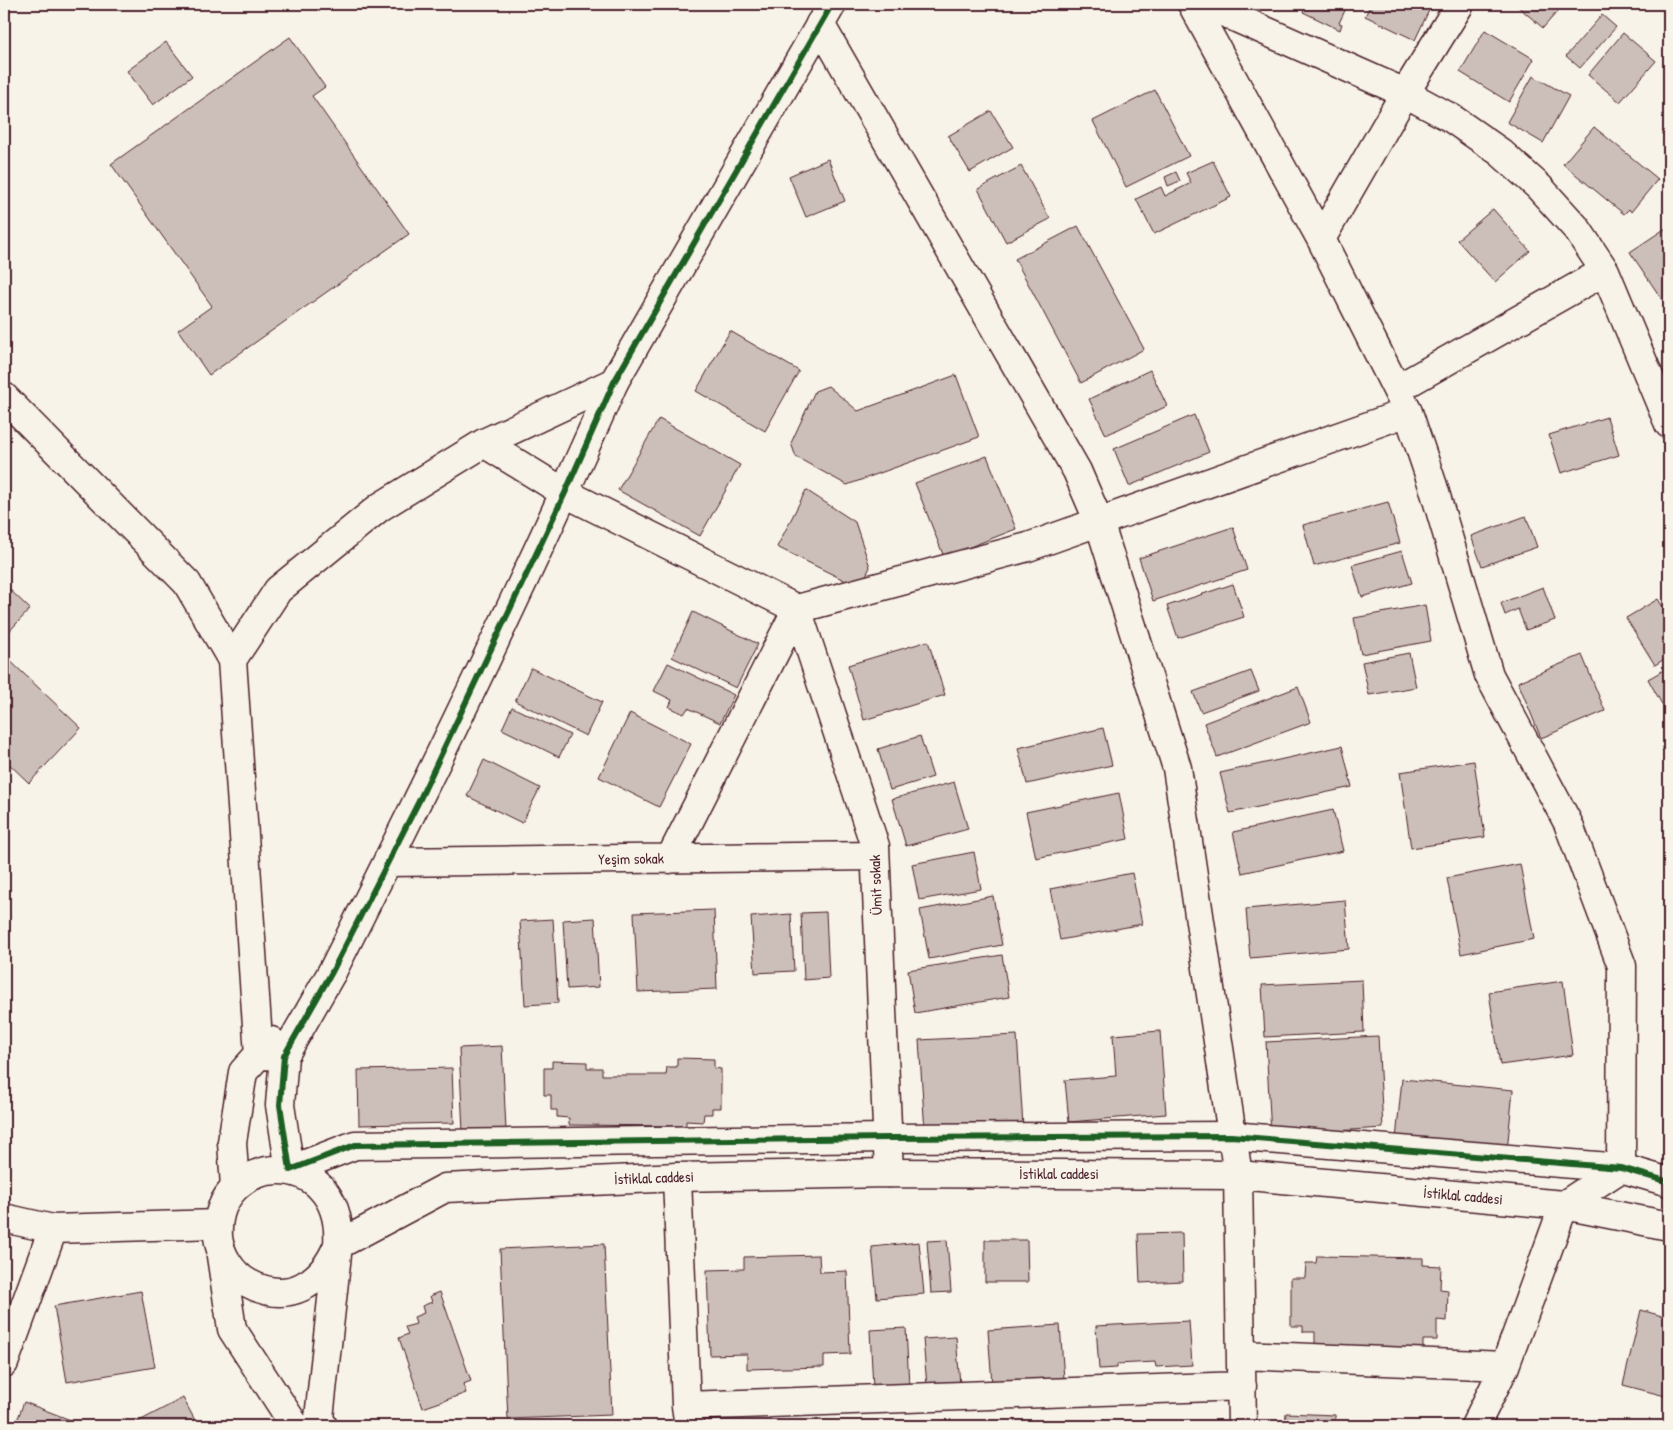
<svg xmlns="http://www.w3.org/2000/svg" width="1673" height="1430" font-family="'Patrick Hand',sans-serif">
<rect width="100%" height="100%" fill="#f7f3e8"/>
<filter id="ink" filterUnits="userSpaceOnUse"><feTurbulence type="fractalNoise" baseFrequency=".02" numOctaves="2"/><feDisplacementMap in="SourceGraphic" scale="10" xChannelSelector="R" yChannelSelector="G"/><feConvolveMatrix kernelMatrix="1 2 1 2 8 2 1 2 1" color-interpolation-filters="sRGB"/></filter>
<g filter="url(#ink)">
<!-- building -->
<path fill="#ccbfb9" stroke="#4a1f2b" d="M1307 4H1348L1339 23 1342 24 1340 30 1303 12Z
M1371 4H1432L1415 40 1365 16Z
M1515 4H1564L1543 28Z
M1602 15 1616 27 1580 68 1566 56Z
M1485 30 1534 59 1509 102 1460 72Z
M1623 33 1656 61 1620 102 1588 75Z
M290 37 325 87 312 96 409 234 209 375 178 330 212 306 111 164Z
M166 42 192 76 153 105 127 71Z
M1533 76 1569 96 1543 143 1507 122Z
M1155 90 1189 156 1126 187 1093 121Z
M991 111 1013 147 970 172 948 136Z
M1594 127 1658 179 1631 212 1629 209 1624 214 1563 164Z
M828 159 845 201 806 217 789 176Z
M1213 161 1231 197 1154 234 1136 199 1161 187 1165 196 1191 183 1186 173Z
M1021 166 1050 219 1006 242 978 189Z
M1176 172 1180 181 1168 186 1165 177Z
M1493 209 1530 251 1495 282 1457 240Z
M1078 226 1144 349 1081 383 1015 259Z
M1669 226V310L1630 252Z
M730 331 799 371 765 431 696 391Z
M1150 370 1167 406 1106 435 1089 399Z
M956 375 979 437 847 485 796 457 791 443 815 391 828 386 858 411Z
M1194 415 1209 452 1129 486 1114 449Z
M1607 417 1619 455 1561 473 1549 435Z
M659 419 740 465 700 536 618 490Z
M987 456 1016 529 944 557 915 483Z
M806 490 855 522 870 567 864 580 850 583 777 547Z
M1388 502 1400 543 1314 566 1303 525Z
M1526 516 1537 547 1482 566 1471 536Z
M1233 527 1247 570 1153 601 1139 558Z
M1402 551 1412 583 1362 597 1352 565Z
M4 584 30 609 4 637Z
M1233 584 1244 617 1178 638 1167 606Z
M1543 587 1555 620 1526 630 1518 609 1505 615 1501 603Z
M1658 599 1669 617V656L1655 665 1626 618Z
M1425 605 1431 641 1361 654 1354 618Z
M693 612 758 644 736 688 672 657Z
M928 641 945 695 864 720 848 665Z
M1409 653 1416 687 1369 695 1362 662Z
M4 655 81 728 29 783 4 759Z
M1582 655 1605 711 1541 738 1518 682Z
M668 663 734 695 720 723 688 708 684 714 669 707 672 700 654 691Z
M1669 667V717L1648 679Z
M531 668 602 702 586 736 515 701Z
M1251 671 1259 691 1201 712 1193 692Z
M1298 687 1311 722 1217 757 1204 723Z
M512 707 570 735 559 757 502 729Z
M630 713 691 744 659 807 599 777Z
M1103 728 1112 765 1027 784 1018 748Z
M920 736 933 777 890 790 878 749Z
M1342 746 1352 787 1230 813 1220 773Z
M484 760 540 788 522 823 467 796Z
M1474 761 1485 837 1411 848 1400 772Z
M954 782 968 829 906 846 892 799Z
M1119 793 1128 839 1036 858 1026 812Z
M1333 810 1343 851 1242 873 1233 832Z
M974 852 981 889 919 900 912 864Z
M1520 864 1534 939 1461 954 1447 878Z
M1132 873 1142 924 1060 940 1050 889Z
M993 896 1002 945 929 959 920 910Z
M1345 900 1349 949 1250 958 1246 909Z
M714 910 717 989 638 992 634 913Z
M826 912 829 978 804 980 801 913Z
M791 914 794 971 755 973 751 917Z
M595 918 599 987 567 989 563 920Z
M553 919 558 1003 525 1005 520 921Z
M1002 955 1009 997 915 1013 908 970Z
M1362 980 1364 1032 1265 1037 1262 985Z
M1563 981 1573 1055 1500 1065 1489 992Z
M1160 1031 1166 1114 1069 1122 1065 1080 1116 1076 1113 1035Z
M1017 1035 1023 1126 925 1132 919 1040Z
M1378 1036 1383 1128 1271 1135 1266 1042Z
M502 1046 506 1130 463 1132 459 1048Z
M677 1058 714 1059V1068L721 1069V1108H712V1114H704L703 1122 686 1121V1126L569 1125V1118L557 1117V1110H551V1095H544V1068H552V1061L587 1062V1068H602V1075H666L667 1067H677Z
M452 1068 454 1123 359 1125 358 1070Z
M1402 1079 1513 1090 1507 1151 1396 1139Z
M1182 1233 1183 1281 1140 1283 1138 1234Z
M947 1240 951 1292 931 1293 927 1241Z
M985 1240H1027L1028 1282H985Z
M919 1242 924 1294 877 1298 872 1247Z
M604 1244 612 1415 508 1419 500 1249Z
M819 1255 820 1272 847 1271 850 1354 824 1355V1367L747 1369V1354L710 1355 707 1270 744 1269V1257Z
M1317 1256 1423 1258V1265L1441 1266 1440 1289 1448 1290 1447 1321 1437 1320V1340H1423V1351L1315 1349V1332H1303V1326H1291V1278H1305L1306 1263H1316Z
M141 1291 155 1367 67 1382 54 1306Z
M440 1292 471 1381 463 1384 466 1393 423 1408 399 1338 408 1334 405 1327 416 1324 414 1317 424 1313 422 1306 432 1302 430 1296Z
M1641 1310 1669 1318V1397L1623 1385Z
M1189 1321 1192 1365 1156 1367 1155 1362 1117 1364V1368L1099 1369 1096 1326Z
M1060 1325 1064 1379 992 1384 988 1330Z
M906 1328 909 1386 873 1388 870 1330Z
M956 1337 960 1384 927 1386 923 1339Z
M183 1398 198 1426H130Z
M24 1402 86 1426H15Z
M1286 1413 1335 1415V1426H1285Z"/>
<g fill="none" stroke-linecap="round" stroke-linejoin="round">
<defs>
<path id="minor" d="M1192 4 1321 239 1408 412 1433 486 1489 675 1568 823 1622 966 1621 1168 1564 1205 1505 1366 1475 1426
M1205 4 1405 93 1451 118 1500 152 1539 187 1577 229 1605 271 1669 424
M820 24 1077 471 1099 522 1177 768 1238 1175 1242 1426
M1321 239 1405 93 1460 4
M1397 389 1605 271
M4 397 187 583 232 660
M484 443 565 493 797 609 875 846 889 1173
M670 859 797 609 1028 547 1408 412
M388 862 875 856
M332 972C430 778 526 582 614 382
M677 1177 686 1406 689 1426
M4 1218 53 1229 218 1224
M1241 1355 1505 1366
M4 1363 53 1229
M686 1406 1242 1386"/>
<path id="tertiary" d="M332 972 284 1056 280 1105 290 1170 355 1145 888 1138 1231 1136 1621 1168 1669 1182
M284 1056 259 1055 232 660 278 590 380 507 484 443 614 382 832 4
M235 1187 232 1142 243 1072 271 1041
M221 1256 232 1329 295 1426
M323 1426 319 1418 338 1245C345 1143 213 1150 218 1237 220 1255 232 1274 248 1283 288 1305 322 1284 338 1245L445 1188 677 1177 889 1173 1238 1175 1564 1205 1669 1226"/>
</defs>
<!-- minor casing -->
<use href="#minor" stroke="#4a1f2b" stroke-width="31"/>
<!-- tertiary casing -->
<use href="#tertiary" stroke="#4a1f2b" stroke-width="31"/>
<!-- minor -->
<use href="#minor" stroke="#f7f3e8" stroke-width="28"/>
<!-- tertiary -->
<use href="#tertiary" stroke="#f7f3e8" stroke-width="28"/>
<defs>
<path id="cycleway" d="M832 4 614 382 565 493 419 801 332 972 284 1056 280 1105 290 1170 355 1145 888 1138 1231 1136 1621 1168 1669 1182"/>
</defs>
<!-- cycleway casing -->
<use href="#cycleway" stroke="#f7f3e8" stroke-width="9"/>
<!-- cycleway -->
<use href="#cycleway" stroke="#1b5e20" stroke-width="6"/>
</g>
</g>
<g text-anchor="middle" stroke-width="5" stroke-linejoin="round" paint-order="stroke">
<!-- street labels -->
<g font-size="15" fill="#4a1f2b" stroke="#f7f3e8">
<text transform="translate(631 859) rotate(-1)" y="5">Yeşim sokak</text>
<text transform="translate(876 885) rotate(-92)" y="5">Ümit sokak</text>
<text x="1059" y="1179">İstiklal caddesi</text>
<text transform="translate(654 1178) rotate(-2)" y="5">İstiklal caddesi</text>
<text transform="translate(1463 1196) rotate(5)" y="5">İstiklal caddesi</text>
</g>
</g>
<!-- margin -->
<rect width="1673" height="1430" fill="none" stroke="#f7f3e8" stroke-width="20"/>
<rect x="10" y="10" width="1653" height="1410" fill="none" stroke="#4a1f2b" stroke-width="2" filter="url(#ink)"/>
</svg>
